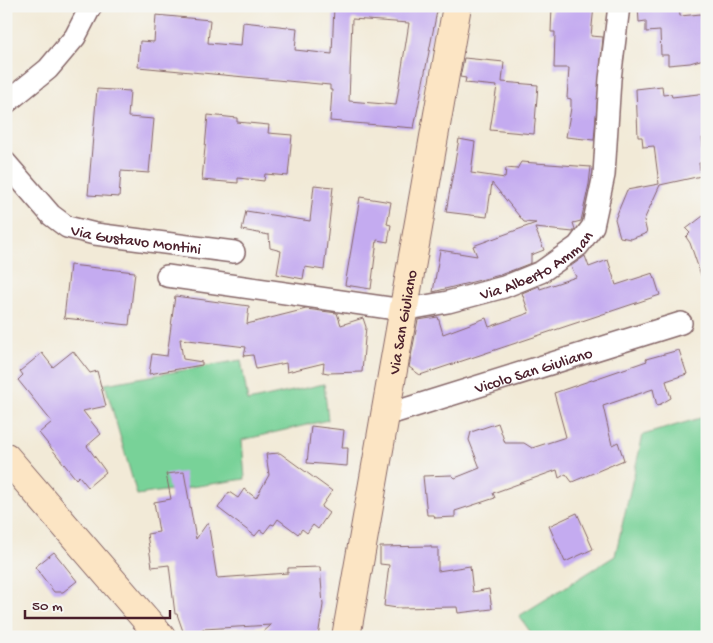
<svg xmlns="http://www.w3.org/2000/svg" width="713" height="643" font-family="'Gochi Hand',sans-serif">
<rect width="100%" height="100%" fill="#f6f6f2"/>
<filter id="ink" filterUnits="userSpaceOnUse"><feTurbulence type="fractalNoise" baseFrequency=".02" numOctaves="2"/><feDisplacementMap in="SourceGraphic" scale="10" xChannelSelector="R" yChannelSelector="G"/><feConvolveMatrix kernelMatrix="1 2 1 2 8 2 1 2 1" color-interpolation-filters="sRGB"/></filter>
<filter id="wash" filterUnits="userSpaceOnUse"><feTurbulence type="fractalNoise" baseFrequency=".0096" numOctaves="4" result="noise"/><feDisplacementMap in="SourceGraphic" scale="20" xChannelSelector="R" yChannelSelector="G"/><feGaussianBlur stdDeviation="1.12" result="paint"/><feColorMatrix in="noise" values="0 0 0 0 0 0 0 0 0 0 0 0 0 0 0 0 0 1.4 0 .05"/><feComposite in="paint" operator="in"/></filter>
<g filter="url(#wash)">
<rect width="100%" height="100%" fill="#f2ead7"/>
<!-- green -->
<path fill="#78d298" stroke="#617862" d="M241 360 248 401 324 384 328 420 242 440 245 479 137 495 105 384Z
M707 416V637H534L519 616 615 556 643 435Z"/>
<g id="blocks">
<!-- building -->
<path fill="#c4abf0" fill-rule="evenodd" d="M334 6H438L414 128 330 121 332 90H330V85L138 67 140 41 154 42 156 15 210 20 208 43 241 46 243 22 297 28 295 50 332 54ZM352 19 409 23 396 105 349 101Z
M552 6H594L591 36 603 37 594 140 566 137 571 108V99L567 98 569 68H554L555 32H551Z
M638 6H679L680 16 701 14 702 23 707 27V58L690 63 668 65V55H661L660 31 646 32V21L639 22Z
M464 58 504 62 502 82 538 85 534 134 490 130 497 86 465 83 466 78 460 77Z
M662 86 663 95 671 94 672 97 707 93V137L702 138 705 163H699L701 176 660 185 644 220 647 233 631 239 620 237 615 219 627 190 659 184 654 146 643 147 642 137H638L636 89Z
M97 89 130 91 128 117 154 119 149 173 121 171 119 197 88 195Z
M208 115 237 118V122L269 125 268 133 292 135 288 176 265 174 264 181 238 178V183L202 180Z
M459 139 475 142 471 173 505 178 506 168 517 169 521 162 591 167 589 184 581 221 573 223 575 229 573 232 535 228 544 250 531 255V263L500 275 433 292 440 250 477 256 473 246 536 223 524 222 492 183 487 217 446 212Z
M314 185 333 187 324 270 305 267 303 279 277 274 281 251 270 248 269 235 242 230 246 211 310 221Z
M360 197 391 202 387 224 391 225 388 242 377 240 371 289 345 285Z
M707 213V284H704L690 243 686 237 690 233 686 229Z
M585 256 589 267 608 260 616 285 653 273 660 295 420 375 409 367 418 320 438 317 443 334 486 318 489 327 529 313 522 293 539 286 540 289 576 277 571 266Z
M70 265 135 272 129 325 64 318Z
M175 296 249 306 247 324 306 309 337 313 341 325 363 318 366 327 362 372 328 373 323 372 324 363 287 372 286 363 256 369 253 355 244 356 246 347 180 339 183 359 202 362V365L149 374 152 354 167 356Z
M679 350 687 374 666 381 671 398 657 406 653 389 603 406 612 445 618 442 624 460 572 482 566 474 559 478 557 470 493 493 495 498 455 511V517L435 518 434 515H427L423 476 452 475 455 478 480 468 469 440 471 432 498 423 505 443H524L532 448 566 437 554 393 647 361 646 359Z
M73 351 90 373 97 371 106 406 83 411 101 434 87 446 106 472 88 487 79 476 76 479 39 433 52 422 18 380 23 375 20 371 42 353 53 367Z
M311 426 344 430 342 448H348L347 466 307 463Z
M280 453 332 491 321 507 329 513 318 529 313 525 307 533 302 529 298 534 278 519 274 525 271 524 264 533 260 530 255 536 218 508 229 492 238 498 244 489 256 498 269 475 266 454Z
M184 472 196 539 208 522 217 578 288 573V568L320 567 323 605 318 637H258L271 625 204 629 194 637H185L177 614H175L169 565 152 567 147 534 159 532 154 502 171 499 166 474Z
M577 513 593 549 565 562 549 526Z
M431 546V548H438V571L470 566 473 592 489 589 492 609 458 613 457 607 397 608 384 606 389 565 380 564V547Z
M54 552 77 581 63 592H54L35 567Z"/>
</g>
</g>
<g filter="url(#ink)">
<use href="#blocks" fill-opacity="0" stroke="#856667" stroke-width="1"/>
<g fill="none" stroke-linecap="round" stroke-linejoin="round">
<defs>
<g id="street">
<path d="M6 103 48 69 75 37 91 6"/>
<path id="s1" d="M6 163 51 215 67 227 95 234 234 252"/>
<path id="s2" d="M167 276 403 310 448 302 504 287 541 272 578 246 593 226 604 175 610 79 619 6"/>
<path id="s3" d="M386 415 681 323"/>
</g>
<g id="secondary">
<path d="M6 457 161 637"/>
<path id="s4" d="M346 637 457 6"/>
</g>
</defs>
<!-- street casing -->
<use href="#street" stroke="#856667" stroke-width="24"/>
<!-- secondary casing -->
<use href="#secondary" stroke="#856667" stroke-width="30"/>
<!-- street -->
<use href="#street" stroke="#fff" stroke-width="21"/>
<!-- secondary -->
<use href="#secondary" stroke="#fce5c4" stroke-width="28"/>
</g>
</g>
<g text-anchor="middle" stroke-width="4" stroke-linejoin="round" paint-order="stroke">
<!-- street labels -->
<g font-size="16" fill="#4a1f2b" stroke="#f6f6f2">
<text dy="6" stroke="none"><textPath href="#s1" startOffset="159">Via Gustavo Montini</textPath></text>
<text dy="6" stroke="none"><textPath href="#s2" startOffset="381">Via Alberto Amman</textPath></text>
<text dy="6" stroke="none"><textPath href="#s4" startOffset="320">Via San Giuliano</textPath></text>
<text dy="6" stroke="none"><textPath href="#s3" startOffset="154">Vicolo San Giuliano</textPath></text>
</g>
</g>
<!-- margin -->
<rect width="713" height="643" fill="none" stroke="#f6f6f2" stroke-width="25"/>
<!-- scale -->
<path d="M25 610v8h145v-8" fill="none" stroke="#4a1f2b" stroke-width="2.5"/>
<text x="32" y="610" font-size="15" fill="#4a1f2b" stroke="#f6f6f2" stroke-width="4" paint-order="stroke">50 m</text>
</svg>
